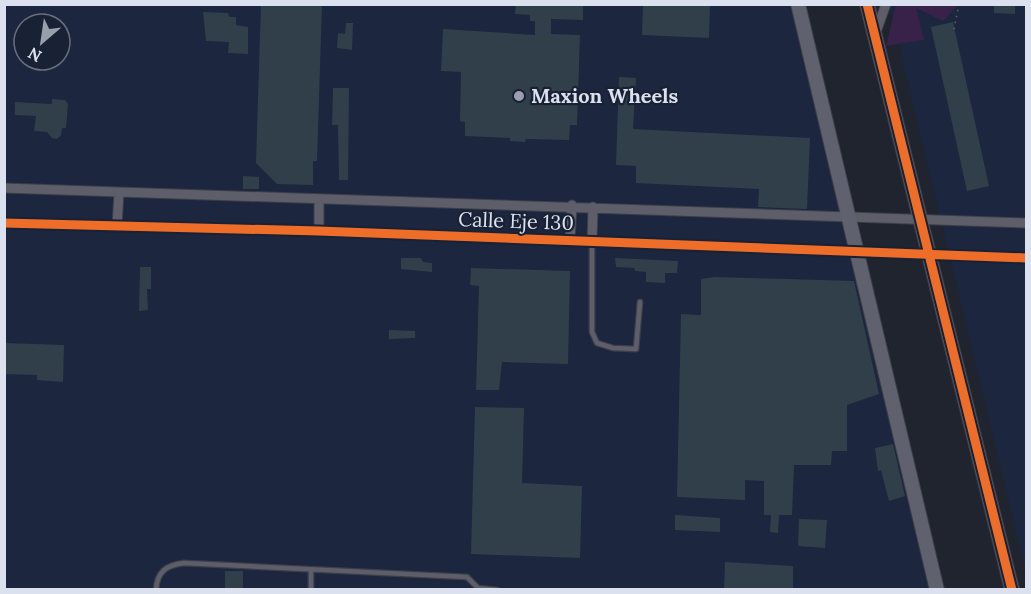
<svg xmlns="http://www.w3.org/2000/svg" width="1031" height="594" font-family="Lora,serif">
<rect width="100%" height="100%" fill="#1f242f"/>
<!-- built -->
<path fill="#1c263e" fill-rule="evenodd" d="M4 5H799L940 589H5ZM24 24H60V60H24Z
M889 5H1026V574L938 208Z"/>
<!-- green -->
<path fill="#38224a" d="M896 5V4L958 5 943 21 916 8 924 40 886 46Z"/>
<!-- building -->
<path fill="#313f4b" d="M261 4H322L317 161H313V185L277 184 256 163Z
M516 4H583V20L551 19V34L580 35 577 125H570L569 140 526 139 525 142 510 141V138L465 136V122L460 121 461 72 441 71 443 29 535 35V21H530V15L515 14Z
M643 4H710L709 38 642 35Z
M994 4H1015V14L994 13Z
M203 12 228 13 229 17H236V25L248 27V54L228 53 229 42 206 41Z
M953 22 989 186 967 191 931 27Z
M346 23H353L352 50 337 48 338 33 345 34Z
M619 77 636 78 633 129 810 138 807 209 758 207 759 189 636 183V166L616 165Z
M333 88H349L348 180H339L338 125H332Z
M52 99 65 100 68 104 66 128H62L61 135 57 139 52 138 47 132 34 131 36 116 15 115V102L52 104Z
M243 176 259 177V189H243Z
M401 258H421L423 262 432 263V272L401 269Z
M615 258 678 261 677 273H665V283L646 282V272L635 271 634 268 616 267Z
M140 267H151V289H147L148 310 139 311Z
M471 268 570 271 568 364 502 362 499 390H476L479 286 470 285Z
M715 277 854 281 879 394 847 405V451H832L831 465H794L792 515H779L778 533 770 532 771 515H764V481L745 480V500L677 497 681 314 701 315V279Z
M389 330 415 331V338L389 339Z
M4 343 64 345 63 382 37 380V375L4 374Z
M475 407 524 408 522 483 582 486 580 558 471 554Z
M893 444 905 496 889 501 881 470 878 471 875 448Z
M675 515 720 518V532L675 530Z
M799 519 827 520 825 548 798 546Z
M725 562 793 566V590H724Z
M225 571H243V590L225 589Z"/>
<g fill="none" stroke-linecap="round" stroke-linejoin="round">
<defs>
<path id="lane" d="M592 242V332L597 343 613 348 636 349 640 302
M156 590C157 571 167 565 184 563L467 577 478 588 497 590
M311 590V570"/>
<path id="street" d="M875 35 886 4
M4 188 1026 223
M4 223 319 231 1026 258
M117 226 119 192
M319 231V199
M570 241 572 205
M592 242 593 207"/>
<path id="secondary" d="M798 4 937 590
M867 4 1012 590"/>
</defs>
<!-- lane casing -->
<use href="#lane" stroke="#3b3f48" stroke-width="7"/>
<!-- street casing -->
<use href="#street" stroke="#3b3f48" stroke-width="11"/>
<!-- secondary casing -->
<use href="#secondary" stroke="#3b3f48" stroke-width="16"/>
<!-- path -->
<path stroke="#60606a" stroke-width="1.5" stroke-dasharray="1.5 4.5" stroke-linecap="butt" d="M954 29 959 4"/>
<!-- lane -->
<use href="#lane" stroke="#5e5e6a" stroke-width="4.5"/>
<!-- street -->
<use href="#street" stroke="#5e5e6a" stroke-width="9"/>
<!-- secondary -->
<use href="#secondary" stroke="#60616e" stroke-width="14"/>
<defs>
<path id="cycleway" d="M867 4 1012 590
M4 223 319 231 1026 258"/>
</defs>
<!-- cycleway casing -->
<use href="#cycleway" stroke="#192135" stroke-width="13"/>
<!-- cycleway -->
<use href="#cycleway" stroke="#ee6e29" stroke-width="9"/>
</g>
<!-- markers -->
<circle fill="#999fac" stroke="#192135" stroke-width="2" cx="519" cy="96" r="6"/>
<g text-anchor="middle" stroke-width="4.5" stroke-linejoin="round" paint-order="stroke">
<!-- poi labels -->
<g font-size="20" font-weight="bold" fill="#dbe1ef" stroke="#192135" text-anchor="start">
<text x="531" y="103">Maxion Wheels</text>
</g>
<!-- street labels -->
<g font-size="20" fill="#dbe1ef" stroke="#192135">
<text transform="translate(516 221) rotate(2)" y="7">Calle Eje 130</text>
</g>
</g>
<!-- border -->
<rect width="1031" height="594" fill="none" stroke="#dbe1ef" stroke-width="12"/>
<!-- north arrow -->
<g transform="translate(42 42) rotate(209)"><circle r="28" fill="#192135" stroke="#676e7f" stroke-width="1.5"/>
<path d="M0-4.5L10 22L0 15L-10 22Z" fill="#999fac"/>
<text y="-9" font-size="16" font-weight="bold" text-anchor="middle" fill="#dbe1ef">N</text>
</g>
</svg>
